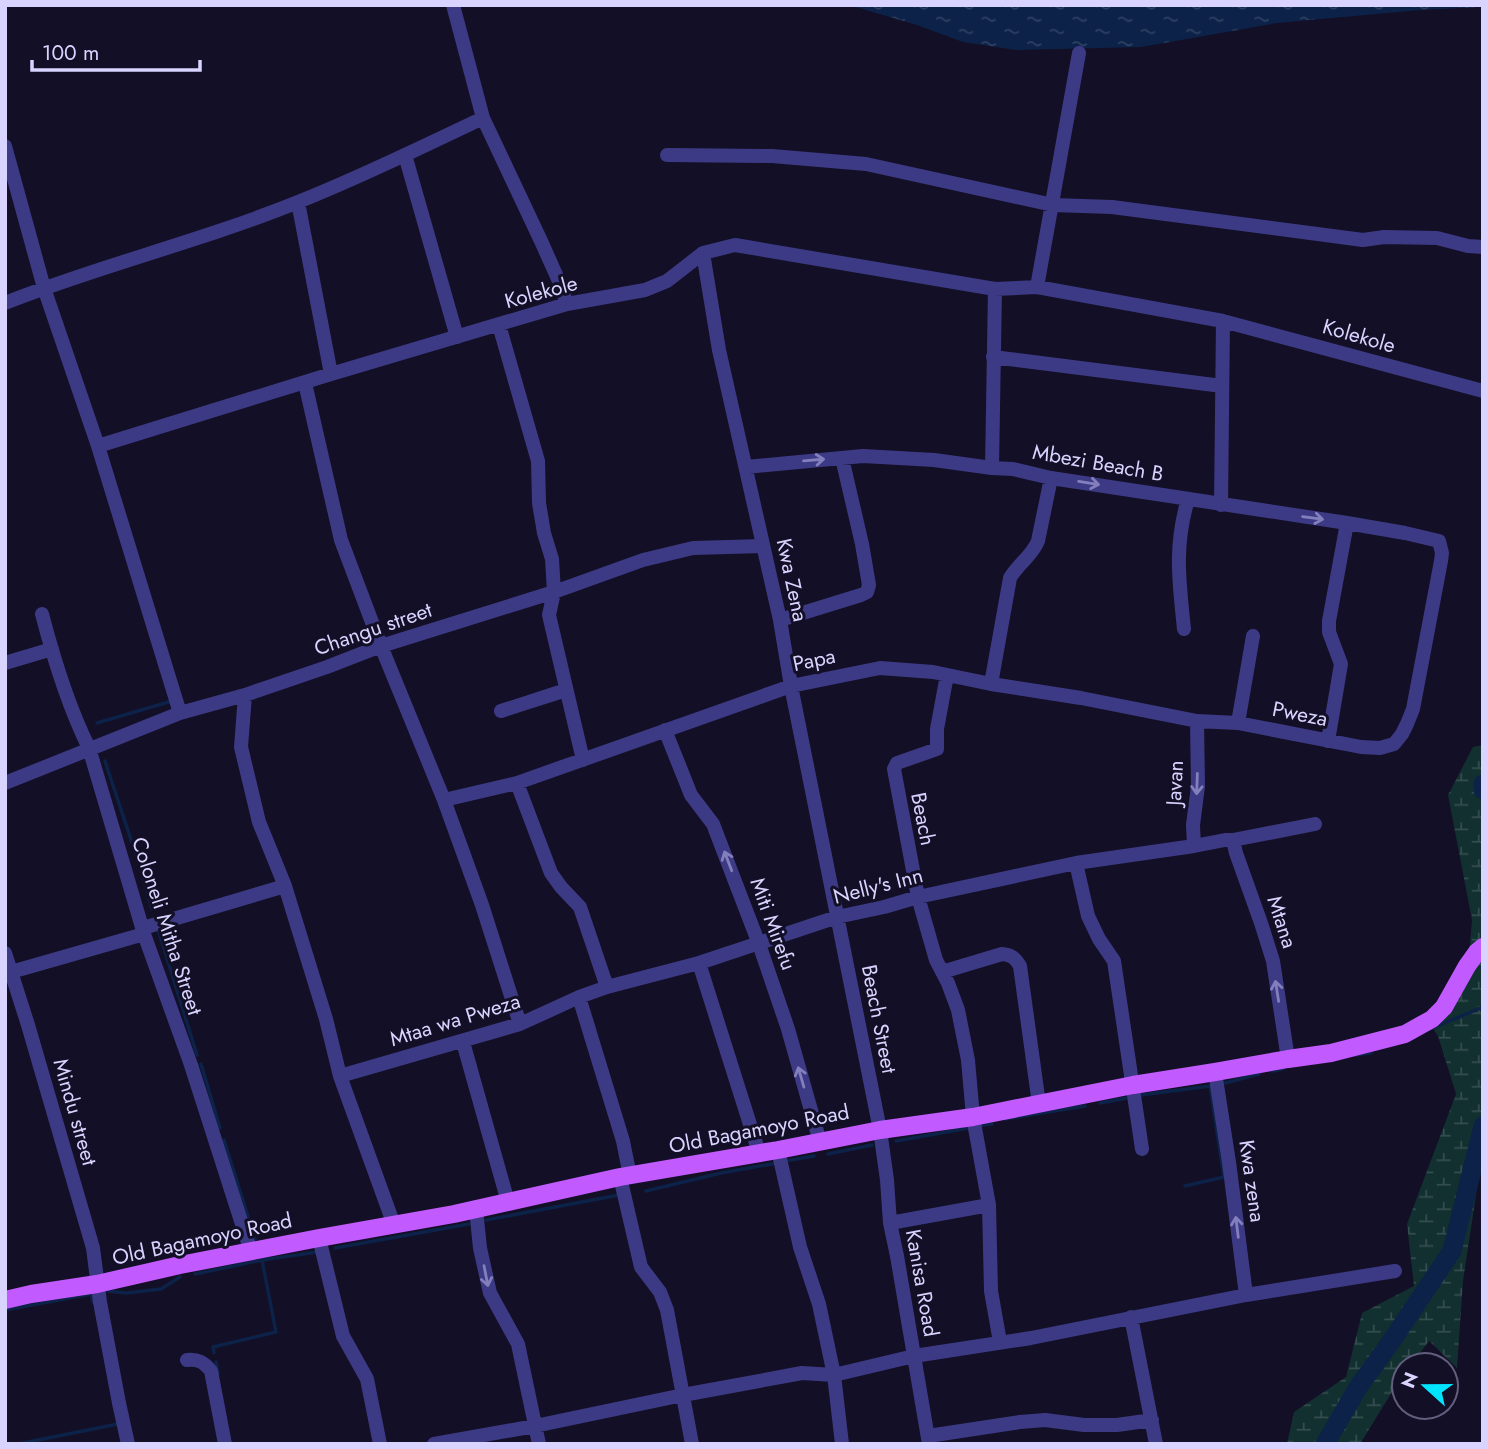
<svg xmlns="http://www.w3.org/2000/svg" width="1488" height="1449" font-family="Jost,sans-serif">
<defs>
<pattern id="wetland-marsh" width="20" height="14" patternUnits="userSpaceOnUse" patternTransform="scale(1.75)"><rect width="20" height="14" fill="#12302f"/><path d="M1 5h8M5 5V1M11 12h8M15 12V8" fill="none" stroke="#344d4e"/></pattern>
<pattern id="water-ripples" width="26" height="14" patternUnits="userSpaceOnUse" patternTransform="scale(1.75)"><rect width="26" height="14" fill="#0c2248"/><path d="M2 4q2-2 4 0t4 0M15 11q2-2 4 0t4 0" fill="none" stroke="#2f4163"/></pattern>
</defs>
<rect width="100%" height="100%" fill="#130f26"/>
<!-- wetland -->
<path fill="url(#wetland-marsh)" d="M1483 745V1162L1480 1169 1463 1281 1457 1368 1429 1341 1411 1365H1404V1374L1395 1387 1360 1444H1287L1294 1412 1346 1377 1362 1313 1414 1286 1407 1224 1456 1094 1438 1036 1429 1022 1468 967 1472 920 1448 795 1473 747Z"/>
<!-- water -->
<path fill="url(#water-ripples)" d="M849 5H1483V7L1420 10 1277 23 1141 47 1016 50 963 42 917 25Z"/>
<g fill="none" stroke-linecap="round" stroke-linejoin="round">
<!-- stream -->
<path stroke="#0c2248" stroke-width="3.5" d="M97 723 172 701
M105 761 140 867 152 909
M157 926 197 1055
M1430 1029 1483 1007
M1355 1055 1371 1053
M201 1064 220 1128
M1272 1071 1283 1069
M1225 1083 1259 1074
M1141 1095 1210 1086 1224 1177 1185 1186
M1100 1103 1127 1098
M1005 1119 1085 1106
M977 1126 992 1124
M224 1140 255 1239
M896 1141 969 1128
M828 1154 872 1145
M785 1161 814 1156
M646 1191 721 1173 777 1163
M486 1220 619 1195
M335 1248 469 1224
M195 1274 262 1260 317 1252
M108 1291 126 1293 161 1289 180 1277
M5 1310 91 1294 93 1302
M214 1353 213 1347 276 1332 262 1260
M216 1362 218 1374
M18 1444 118 1424"/>
<!-- river -->
<path stroke="#0c2248" stroke-width="19" d="M1483 784V790
M1325 1444 1359 1386 1388 1346 1452 1251 1483 1126"/>
<!-- minor -->
<path stroke="#3d3a85" stroke-width="14" d="M453 5 483 118 541 241 558 279 567 304
M5 146 44 288 98 446 180 713
M405 155 457 337
M667 155 772 156 866 164 1053 205 1112 207 1363 240 1384 237 1437 238 1468 246 1483 247
M298 202 331 374
M703 253 719 350 780 620 791 686 880 1130 887 1180 890 1223 897 1256 929 1444
M1037 287 1079 53
M5 303C101 265 202 241 298 202 361 177 422 147 483 118
M499 325 538 461 539 503 544 533 552 559 554 592 549 615 583 760
M993 357 1222 386
M305 383 341 540 381 646 444 800 482 905 520 1024
M98 446 331 374 567 304 645 290 667 281 703 253 735 245 995 289 1037 287 1223 321 1483 391
M992 468 995 289
M1221 505 1223 321
M42 614C54 660 68 706 89 748L144 934 191 1065 251 1252
M780 620 861 595 867 592 869 585 862 544 842 458
M1184 629C1179 580 1174 547 1188 499
M5 663 52 649
M947 675 937 729V749L897 763 894 769 918 897 936 960 948 983 958 1010 968 1060 973 1117 989 1205 991 1291 1000 1342
M991 684 1010 578C1018 564 1032 556 1038 541L1051 478
M245 695 241 747 259 822 285 886 326 1019 340 1076 394 1225
M501 711 566 690
M1238 723 1253 636
M665 730 691 795 713 824 759 944 788 1029 820 1142
M1328 741 1341 664 1329 632V621L1347 523
M5 783 180 713 245 695 327 667 381 646 554 592 643 560 693 548 763 546
M517 783 551 873 561 887 580 907 607 987
M444 800 517 783 791 686 880 668 933 672 991 684 1081 698 1197 721 1238 723 1361 747 1380 748 1394 744 1402 734 1407 724 1413 709 1441 561 1442 553 1439 541 1405 533 1347 523 1051 478 1013 469 992 468 934 460 863 456 746 467
M1233 840 1315 824
M1194 846 1193 825 1198 786 1197 721
M1076 863 1088 916 1099 939 1114 961 1142 1149
M143 928 285 886
M5 953 28 1025 93 1248 100 1302 119 1403 128 1444
M699 963 759 1153
M11 972 144 934
M942 972 1002 954C1012 955 1015 958 1020 966L1039 1104
M579 997 623 1141 630 1176
M463 1042 508 1202
M1215 1072 1229 1162 1246 1295
M340 1076 520 1024 579 997 607 987 699 963 837 917 884 907 918 897 1076 863 1194 846 1225 840H1233L1236 853 1261 923 1273 961 1288 1059
M778 1150 800 1247 819 1304 834 1375 842 1444
M620 1177 641 1267 660 1292 667 1310 692 1444
M476 1209 480 1248 490 1293 518 1344 539 1444
M890 1223 989 1205
M319 1238 343 1336 367 1379 380 1444
M1131 1317 1156 1444
M187 1360C198 1359 204 1362 211 1371L225 1444
M928 1436 1020 1422 1045 1420 1084 1425H1117L1152 1420
M434 1444 535 1426 683 1395 802 1373 834 1375 914 1356 1031 1338 1246 1295 1395 1271"/>
<!-- major -->
<path stroke="#c25bff" stroke-width="18" d="M5 1300 31 1294 97 1284 180 1265 319 1238 454 1214 620 1177 778 1150 880 1130 973 1117 1133 1085 1215 1072 1288 1059 1331 1053 1405 1034 1432 1019 1444 1007 1467 966 1477 952 1483 947"/>
</g>
<!-- one-way arrows -->
<defs><path id="oneway-shaft" d="M-6 0H5M1.5-3L5.5 0L1.5 3" fill="none" stroke-width="1.6" stroke-linecap="round" stroke-linejoin="round" transform="scale(1.75)"/></defs>
<g stroke="#837fbc">
<use href="#oneway-shaft" transform="translate(814 460) rotate(-5)"/>
<use href="#oneway-shaft" transform="translate(1089 483) rotate(9)"/>
<use href="#oneway-shaft" transform="translate(1313 518) rotate(8)"/>
<use href="#oneway-shaft" transform="translate(1197 784) rotate(92)"/>
<use href="#oneway-shaft" transform="translate(728 861) rotate(-111)"/>
<use href="#oneway-shaft" transform="translate(1277 991) rotate(-99)"/>
<use href="#oneway-shaft" transform="translate(801 1077) rotate(-106)"/>
<use href="#oneway-shaft" transform="translate(1237 1227) rotate(-97)"/>
<use href="#oneway-shaft" transform="translate(486 1276) rotate(79)"/>
</g>
<g text-anchor="middle" stroke-width="6" stroke-linejoin="round" paint-order="stroke">
<!-- street labels -->
<g font-size="21" fill="#d9d4ff" stroke="#130f26">
<text transform="translate(541 292) rotate(-15)" y="7">Kolekole</text>
<text transform="translate(1359 336) rotate(16)" y="7">Kolekole</text>
<text transform="translate(1098 463) rotate(10)" y="7">Mbezi Beach B</text>
<text transform="translate(792 580) rotate(78)" y="7">Kwa Zena</text>
<text transform="translate(373 629) rotate(-19)" y="7">Changu street</text>
<text transform="translate(814 660) rotate(-12)" y="7">Papa</text>
<text transform="translate(1300 714) rotate(11)" y="7">Pweza</text>
<text transform="translate(1175 783) rotate(-87)" y="7">Javan</text>
<text transform="translate(923 819) rotate(79)" y="7">Beach</text>
<text transform="translate(878 886) rotate(-14)" y="7">Nelly's Inn</text>
<text transform="translate(1282 922) rotate(72)" y="7">Mtana</text>
<text transform="translate(773 924) rotate(70)" y="7">Miti Mirefu</text>
<text transform="translate(167 926) rotate(72)" y="7">Coloneli Mitha Street</text>
<text transform="translate(879 1019) rotate(79)" y="7">Beach Street</text>
<text transform="translate(455 1020) rotate(-17)" y="7">Mtaa wa Pweza</text>
<text transform="translate(75 1112) rotate(74)" y="7">Mindu street</text>
<text transform="translate(759 1129) rotate(-11)" y="7">Old Bagamoyo Road</text>
<text transform="translate(1252 1181) rotate(82)" y="7">Kwa zena</text>
<text transform="translate(202 1239) rotate(-12)" y="7">Old Bagamoyo Road</text>
<text transform="translate(922 1283) rotate(80)" y="7">Kanisa Road</text>
</g>
</g>
<!-- border -->
<rect width="1488" height="1449" fill="none" stroke="#d9d4ff" stroke-width="14"/>
<!-- north arrow -->
<g transform="translate(1425 1386) rotate(291)"><circle r="33" fill="#130f26" stroke="#625e7d" stroke-width="2"/>
<path d="M0-5L12 26L0 18L-12 26Z" fill="#00e5ff"/>
<text y="-10" font-size="19" font-weight="bold" text-anchor="middle" fill="#d9d4ff">N</text>
</g>
<!-- scale -->
<path d="M32 60v10h168v-10" fill="none" stroke="#d9d4ff" stroke-width="3.5"/>
<text x="42" y="60" font-size="21" fill="#d9d4ff" stroke="#130f26" stroke-width="5" paint-order="stroke">100 m</text>
</svg>
